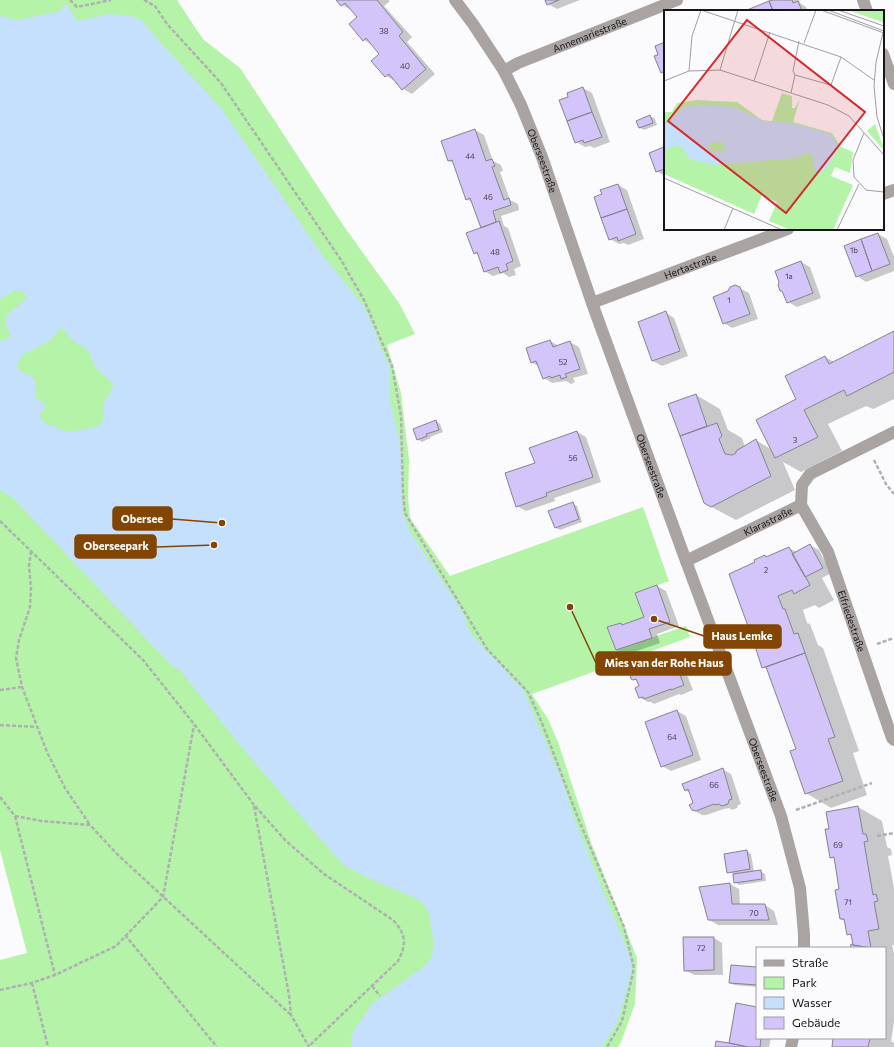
<svg xmlns="http://www.w3.org/2000/svg" width="894" height="1047" font-family="Commissioner,sans-serif">
<rect width="100%" height="100%" fill="#fbfafd"/>
<!-- green -->
<path fill="#b4f3a8" d="M0 0H177L196 29 204 40 240 68 343 225 399 303 415 334 387 345 401 393 409 460 408 498 410 518 450 576 643 507 669 581 635 593 644 617 622 625 621 623 608 628 616 650 686 626 690 637 532 694 548 719 558 742 592 845 637 958 635 1004 621 1042 618 1047H0V960L27 953 0 850Z"/>
<!-- water -->
<path fill="#c4e0fc" fill-rule="evenodd" d="M66 4 77 21 109 14 130 16 141 20 159 41 221 108 321 253 363 305 376 334 380 347 389 365 390 400 400 442 403 514 409 530 462 611 471 634 524 691 563 783 572 812 603 891 631 958 632 971 618 1021 602 1047H352L351 1040 353 1032 372 1004 422 968 430 960 433 951V939L429 913 423 903 415 898 364 876 342 864 238 743 180 670 171 665 13 498 0 490V341L9 338 11 335 5 324C4 312 21 307 27 297L22 291 15 290 0 299V16L17 20 62 11V7ZM60 328 65 330 68 336 72 340 84 347 90 354 95 367 113 384C113 392 107 395 105 401 102 410 107 418 99 426L71 432 60 430 53 425H47L39 416 46 406C43 401 36 401 35 395 34 390 38 384 34 379 31 374 25 374 20 371 19 370 18 368 16 366L23 355 27 352 50 341Z"/>
<!-- shadow -->
<path fill="#0003" d="M337 0H388L390 1 384 6 412 37 407 42 435 74 412 94 403 89 396 80 395 81 386 76 381 54 372 45 364 40 359 17 352 9 351 10 342 5Z
M546 0H580L557 9 548 4Z
M775 0H799L800 3 806 7 808 11H749Z
M583 88 592 93 610 142 594 148 590 146 585 147 576 142 570 97Z
M650 116 655 119 657 125 644 130 640 128Z
M475 130 484 135 493 161 501 165 503 171 500 172 510 200 518 204 519 210 501 216 504 226 508 228 521 266 514 269 516 275 509 277 503 273 493 276 484 271 479 255 474 253 482 228 473 203 467 199 454 163 449 161Z
M664 149H665V176L657 171Z
M618 185 627 190 644 239 628 245 624 243 619 244 610 239 603 195Z
M878 234 887 239 894 257V271L866 282 857 276Z
M801 262 810 267 821 298 797 307 788 302Z
M739 288 749 293 758 319 732 328 724 323Z
M666 313 674 318 688 356 662 366 653 361 639 322Z
M894 332V399L873 409 866 406 828 424 842 451 801 472 783 462 795 490 736 520 704 503 669 405 696 395 720 409 728 430 742 438 745 447 756 440 772 450 797 400 825 357 834 362Z
M550 341 559 346 570 342 579 347 588 374 573 378 575 382 571 384 566 381 552 383 544 378 540 367 531 362 527 349Z
M436 421 440 424 443 432 430 437 431 438 422 442 417 439Z
M577 432 586 437 601 482 554 498 555 501 526 511 517 506 536 464Z
M572 503 577 506 582 522 560 530 556 528Z
M810 545 819 550 831 573 822 578 834 600 819 608 815 605 803 610 807 623 810 624 818 645 823 648 859 751 853 753 867 795 831 808 806 793 797 750 768 670 763 667 756 644 753 643 750 630 756 562 765 556 768 557 788 548 797 552Z
M657 586 666 591 679 626 657 634 660 643 625 655 617 650 621 624 624 625 645 618Z
M676 656 685 661 690 674 687 675 693 690 681 695 679 694 654 704 651 702H648L639 697 640 687 638 682 634 679Z
M677 711 686 716 701 760 671 771 662 766Z
M722 769 731 774 741 804 738 805 737 808 732 810 729 808 724 809 706 815H702L693 810 694 803 690 793 685 790Z
M858 807 882 821 887 847 891 849 892 855 888 856 894 888V945H892L894 954V1022L891 1041 894 1043V1047H832L834 1038H885V948H851L855 946 852 936 848 934 845 921 841 919V890L836 860 831 857 830 830Z
M747 851 751 854 754 872 760 871 765 874 766 881 739 885 735 882 734 874 728 872Z
M730 884 739 889 740 905H765L774 911 778 925H718L709 920Z
M714 938 722 943 723 975H694L685 970Z
M757 968V987L734 985 730 982Z
M757 1008V1038H771L769 1047H716L734 1045Z"/>
<!-- building -->
<path fill="#d3c5fa" stroke="#86838f" d="M336 0H377L403 32 399 36 426 69 402 90 389 74 385 77 371 61 379 54 366 38 363 41 349 24 357 17 345 3 341 6Z
M545 0H559L547 5Z
M773 0H792L793 3 798 1 802 11H773L769 1Z
M769 1 773 11H748L747 10Z
M665 42V71L661 73 654 56 658 55 655 46Z
M583 87 592 112 567 121 559 100 568 97 567 93Z
M592 112 602 137 584 143 583 140 575 143 567 121Z
M650 115 653 123 639 128 636 121Z
M475 129 486 161 492 159 495 166 492 167 504 200 509 198 511 205 493 211 496 222 481 228 470 198 466 200 452 160 448 161 441 141Z
M664 147 665 152V169L656 172 649 153Z
M618 184 627 209 601 218 594 197 602 194 600 190Z
M627 209 636 234 618 241 617 237 609 240 601 218Z
M499 221 513 261 506 264 508 270 500 273 498 267 484 272 477 252 474 254 466 233Z
M878 233 890 264 872 271 861 239Z
M861 239 872 271 856 277 844 246Z
M801 261 813 293 787 303 782 291H780L778 285 779 282 775 271Z
M735 285 740 287 750 314 723 324 713 297 728 291 730 287Z
M666 311 680 351 652 361 638 322Z
M894 331V372L847 396 844 390 804 410 818 437 775 458 756 420 796 399 785 376 825 356 829 364Z
M550 340 553 347 570 341 580 369 565 374 567 377 561 379 560 375 551 378 550 376 543 379 536 361 531 363 526 348Z
M696 394 707 426 680 436 668 404Z
M436 420 439 430 426 434 427 436 417 440 413 429Z
M717 423 722 436 719 439 725 454 732 455 736 453V451L756 439 771 476 711 507 704 503 680 436Z
M577 431 593 477 546 493 547 496 516 507 505 473 535 463 529 448Z
M573 502 579 519 555 528 548 511Z
M810 544 823 568 805 577 792 554Z
M789 547 810 585 794 594 792 590 778 596 783 609H785L794 634 798 633 805 653 762 668 754 643 752 644 747 630 749 629 729 574 755 562 754 560 765 555 766 557Z
M657 585 670 622 649 629 652 638 616 650 607 627 621 623 622 625 644 617 635 593Z
M805 653 835 737 828 739 843 781 805 794 790 751 796 749 766 667Z
M676 655 681 669 678 670 684 685 671 690V689L644 699 643 697 639 698 635 688 639 686 636 679 633 680 631 679 630 674 632 672Z
M677 710 693 755 661 767 645 722Z
M723 768 732 799 729 800 728 804 722 806 719 804 715 805 714 804 696 811 692 810 689 805 693 803 688 789 685 791 682 784Z
M858 806 863 834H866L868 841 864 842 873 895 876 894 878 901 874 902 879 929 868 931 871 948 853 945 851 934 847 935 844 919H840L835 890 839 889 834 857 830 858 825 829H829L826 812Z
M747 850 750 869 727 873 724 854Z
M761 870 762 879 734 883 733 874Z
M730 883 732 904H765L769 920H708L699 887Z
M683 937H714V970L684 971Z
M851 944 853 945 871 948H850Z
M731 965 757 967V985L729 983Z
M736 1003 757 1007V1038H761L760 1047H748L729 1043Z
M833 1038H870L868 1047H832Z
M716 1041 729 1043 748 1047H715Z"/>
<g fill="none" stroke-linecap="round" stroke-linejoin="round">
<!-- path -->
<path stroke="#b0afb2" stroke-width="2.5" stroke-dasharray="4 2" stroke-linecap="butt" d="M70 0 77 7 111 0
M144 0 155 6 167 24 221 83 341 260 364 300 392 366 401 416 403 493 405 513 487 649 528 692 542 723 578 818 624 927 634 968 622 1021 607 1047
M874 460 886 484 894 494
M0 521 143 660 194 724 254 805 286 841 324 874 393 920C406 934 407 944 398 961L309 1046
M31 551 29 566 31 588 30 607 19 640 16 658 22 687 47 752 65 788 90 825
M877 644 894 638
M0 690 22 687
M0 725 37 727
M0 797 15 816 42 821 90 825 117 854 291 1015
M254 806 289 995 291 1015 309 1047
M796 810 872 783
M15 816 55 975
M877 836 894 833
M125 935 217 1047
M32 983 48 1047
M372 986 380 996
M0 990 32 983 55 975 116 946 163 897 194 725"/>
<!-- street -->
<g stroke="#a9a3a2" stroke-width="12">
<path id="s1" d="M455 0 473 24 504 71 521 105 542 157 592 303 686 561 781 816 800 888 804 934V948"/>
<path d="M863 0 867 11"/>
<path d="M883 54 894 84"/>
<path id="s2" d="M504 71 518 63 677 0"/>
<path d="M883 194 894 190"/>
<path id="s3" d="M592 303 788 229"/>
<path id="s4" d="M801 505 828 552 892 738 894 740"/>
<path d="M801 505 802 485 810 474 894 432"/>
<path id="s5" d="M686 561 801 505"/>
<path d="M791 1047 793 1038"/>
</g>
</g>
<g text-anchor="middle" stroke-width="3" stroke-linejoin="round" paint-order="stroke">
<!-- number labels -->
<g font-size="8" fill="#454151">
<text x="384" y="34">38</text>
<text x="405" y="69">40</text>
<text x="470" y="159">44</text>
<text x="488" y="200">46</text>
<text x="854" y="253">1b</text>
<text x="495" y="255">48</text>
<text x="789" y="279">1a</text>
<text x="729" y="303">1</text>
<text x="563" y="365">52</text>
<text x="795" y="443">3</text>
<text x="573" y="461">56</text>
<text x="766" y="573">2</text>
<text x="672" y="740">64</text>
<text x="714" y="788">66</text>
<text x="838" y="848">69</text>
<text x="848" y="905">71</text>
<text x="754" y="916">70</text>
<text x="701" y="951">72</text>
</g>
<!-- street labels -->
<g font-size="10" fill="#161519" stroke="#fbfafd">
<text dy="4" stroke="none"><textPath href="#s2" startOffset="93">Annemariestraße</textPath></text>
<text dy="4" stroke="none"><textPath href="#s1" startOffset="184">Oberseestraße</textPath></text>
<text dy="4" stroke="none"><textPath href="#s3" startOffset="105">Hertastraße</textPath></text>
<text dy="4" stroke="none"><textPath href="#s1" startOffset="508">Oberseestraße</textPath></text>
<text dy="4" stroke="none"><textPath href="#s5" startOffset="91">Klarastraße</textPath></text>
<text dy="4" stroke="none"><textPath href="#s4" startOffset="127">Elfriedestraße</textPath></text>
<text dy="4" stroke="none"><textPath href="#s1" startOffset="832">Oberseestraße</textPath></text>
</g>
</g>
<!-- overview -->
<g transform="translate(664 10)">
<rect width="220" height="220" fill="#fbfafd"/>
<path d="M184 0H220V13L218 12ZM118 83 128 86V98H131L136 89 129 112 168 123 177 137 189 142 186 163 171 157 167 166 189 175 169 220H126L105 211 113 192 98 185 90 204 0 164V102H8L13 93 33 90 73 92 98 110 108 111ZM211 114 219 136V139L203 121Z" fill="#b4f3a8"/>
<path d="M36 95 70 97 100 111 128 113 167 124 175 138 163 157 154 164 150 157V147L144 143 131 148 52 155 25 149 19 138 12 135 0 140V116L19 97ZM57 132 61 137 58 142 46 141V133Z" fill="#c4e0fc" fill-rule="evenodd"/>
<path fill="none" stroke="#9f9ea2" stroke-width="1" d="M37 0 177 47 210 70M157 0 220 23M164 0 220 21M174 0 220 16M219 23 212 52 210 76 213 107 220 129M140 33 152 0M56 60 74 0M25 61 28 26 37 0M131 65 167 75 177 47M131 65 129 61 135 31M0 71 25 61 56 60 164 95 185 106 220 145M90 71 106 22M127 83 131 65M200 123 189 150 190 167 202 180 220 182M0 168 118 220M60 220 69 198M173 220 195 174"/>
<path fill="#d62828" fill-opacity="0.15" stroke="#d62828" stroke-width="2" d="M83 10 201 102 122 203 4 111Z"/>
<rect width="220" height="220" fill="none" stroke="#161519" stroke-width="2"/>
</g>
<!-- callouts -->
<path fill="none" stroke="#824503" stroke-width="1.5" d="M222 523L172 519M214 545L156 547M654 619L704 636M570 607L596 663"/>
<g fill="#824503" stroke="#fbfafd" stroke-width="1.5">
<circle cx="222" cy="523" r="4"/>
<circle cx="214" cy="545" r="4"/>
<circle cx="654" cy="619" r="4"/>
<circle cx="570" cy="607" r="4"/>
</g>
<g fill="#824503" stroke="#824503" stroke-width="1.5">
<rect x="113" y="507" width="59" height="23" rx="4"/>
<rect x="75" y="535" width="81" height="23" rx="4"/>
<rect x="704" y="625" width="77" height="23" rx="4"/>
<rect x="596" y="652" width="135" height="23" rx="4"/>
</g>
<g font-size="11" text-anchor="middle" font-weight="bold" fill="#fff">
<text x="142" y="523">Obersee</text>
<text x="116" y="550">Oberseepark</text>
<text x="742" y="640">Haus Lemke</text>
<text x="664" y="667">Mies van der Rohe Haus</text>
</g>
<!-- legend -->
<rect x="756" y="947" width="130" height="92" fill="#fbfafd" stroke="#9f9ea2"/>
<rect x="764" y="960" width="20" height="6" fill="#a9a3a2" stroke="#9f9ea2"/>
<text x="792" y="967" font-size="12" fill="#161519">Straße</text>
<rect x="764" y="977" width="20" height="12" fill="#b4f3a8" stroke="#9f9ea2"/>
<text x="792" y="987" font-size="12" fill="#161519">Park</text>
<rect x="764" y="997" width="20" height="12" fill="#c4e0fc" stroke="#9f9ea2"/>
<text x="792" y="1007" font-size="12" fill="#161519">Wasser</text>
<rect x="764" y="1017" width="20" height="12" fill="#d3c5fa" stroke="#9f9ea2"/>
<text x="792" y="1027" font-size="12" fill="#161519">Gebäude</text>
</svg>
